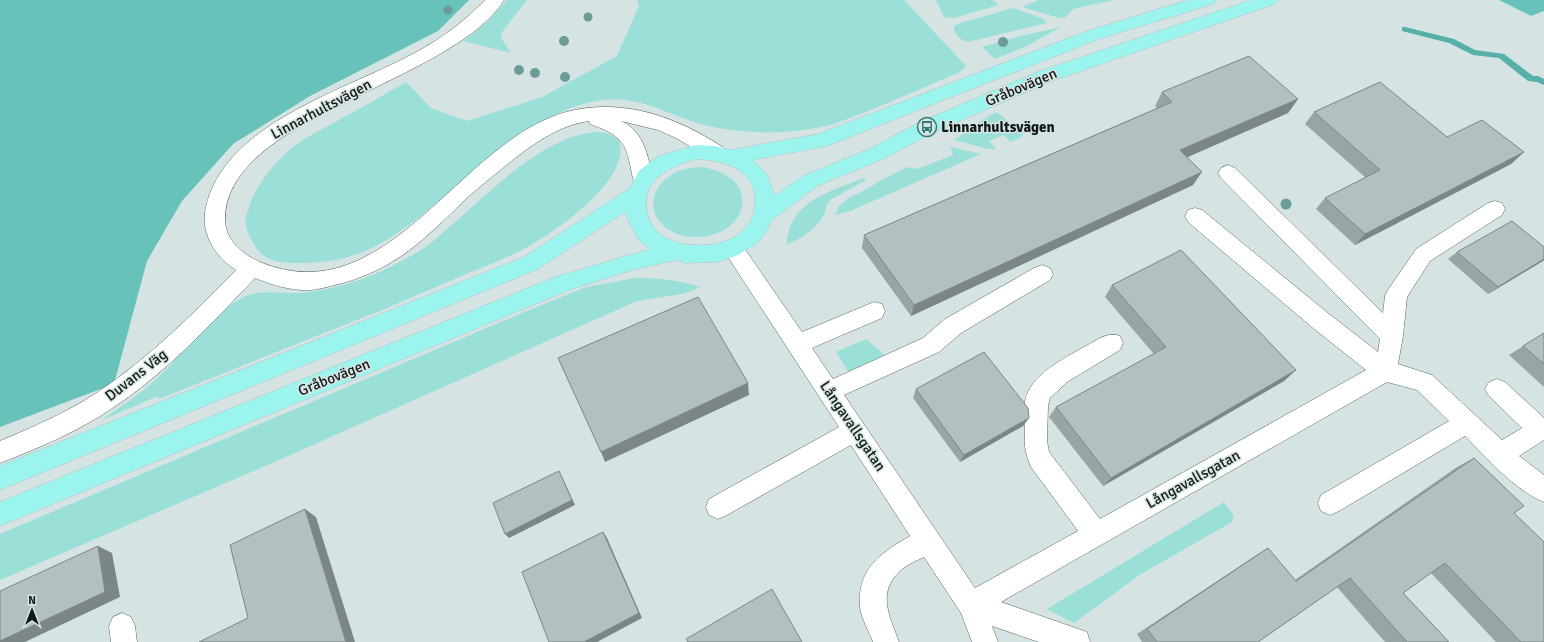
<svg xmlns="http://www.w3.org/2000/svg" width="1544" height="642" font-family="Signika,sans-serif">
<rect width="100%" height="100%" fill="#d5e4e2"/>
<!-- green -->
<path fill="#9adfd8" d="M507 0H527L502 32 501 38 511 53 463 41 487 22Z
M637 0H904L966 66 960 72C926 86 894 101 860 114 849 118 838 123 826 126 791 134 755 134 719 128 672 121 642 90 591 102 557 110 527 129 500 149 453 184 411 235 355 255 337 261 318 263 299 263 268 264 256 256 246 227 244 220 247 214 249 207 255 188 271 167 286 153 301 139 321 130 339 120 361 108 384 95 406 82L431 108 467 121 542 97 617 56 639 6Z
M936 0H993L998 5 954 18 944 17Z
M1039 0H1114L1073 9 1066 17 1059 18 1022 7Z
M1013 8 1043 19 1047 23 967 42 959 38 954 31V26L960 23Z
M1061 27 1025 47 995 59 982 47 1017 37Z
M997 112 1016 128 1024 126 1025 128 1022 137 1010 142 1004 135 989 141 996 149H988L954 140 985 118Z
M597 132 610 134 619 140C632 180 556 231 526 248 508 257 489 265 471 272 443 284 415 296 387 308 311 338 235 369 159 399L158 396 102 420C120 407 139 395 155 380 185 354 205 318 240 299 260 288 279 294 300 293 343 290 388 271 424 248 432 243 440 235 447 229 489 194 541 136 597 132Z
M950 147 981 154 850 211 835 215 839 206 849 198 869 188 883 179 908 167 917 169 953 155Z
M702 167C764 177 749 237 695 237 683 237 670 233 662 224 645 207 655 182 675 173 684 168 692 168 702 167Z
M864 178 866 180 830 200C825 206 826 212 822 218 816 229 798 240 787 245 786 240 788 235 789 230 799 198 837 189 864 178Z
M635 278C658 278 678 280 700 287 687 296 653 297 635 302L279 460 0 580V534L529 310 586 287Z
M866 339 886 356 849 373 836 352Z
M1224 502 1234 516 1232 522 1141 574 1074 623 1047 609Z"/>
<!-- forest -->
<path fill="#67c2ba" d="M0 0H469L438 31 310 96 233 144 182 201 147 261 114 384 0 427Z
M1499 0H1544V11L1531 16Z"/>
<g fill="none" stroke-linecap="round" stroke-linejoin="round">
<!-- stream -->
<path fill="#55b0a9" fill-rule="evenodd" d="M1402 27H1405L1454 39 1475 50 1504 54 1533 76H1538L1544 79V85L1537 82 1528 81 1499 58 1473 55 1449 43 1402 31Z"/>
<defs>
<path id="minor" d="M485 0H504C451 84 222 117 225 221 226 241 242 254 260 262 387 315 458 142 566 112 623 97 677 117 724 148L727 153 724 158 717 160 710 158 676 138 658 130 621 121C645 132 648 157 653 180L650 185 643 188 636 185C632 179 632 172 630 164 625 138 614 133 590 124L589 121C560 125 536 142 514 159 499 171 484 183 469 196 427 236 401 266 343 283 330 286 316 291 302 290 285 289 270 284 255 278 211 324 167 372 114 407 79 431 39 448 0 463V441C33 427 68 412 98 392 149 358 193 314 236 270 216 257 202 236 205 212 220 122 352 89 420 50 445 36 466 20 485 0Z
M1228 165 1235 168 1383 313 1385 296 1388 290 1416 249 1488 203 1495 201 1502 203 1505 209 1502 215 1430 261 1407 297 1403 336 1398 364 1432 375 1502 440 1522 428 1489 396 1485 389 1489 382 1497 379 1505 382 1544 418V440L1519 456 1544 475V502C1513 489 1488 459 1465 436L1339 511 1330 515 1321 511 1318 503 1321 495 1449 421 1417 390 1387 382 1001 602 1087 632 1090 642H1039L992 626 998 642H972L961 613 924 557C916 561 906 565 900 571 876 593 890 617 899 642H873C869 631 861 618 860 607 857 568 881 553 910 536L851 445 727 515 718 519 709 515 706 507 709 499 839 427 726 254 723 248 726 242 733 240 740 242 802 332 874 302 882 304 885 311 882 318 812 348 833 379 923 338 945 319 1034 268 1042 265 1050 268 1053 274 1050 280 961 333 939 352 844 395 975 588 1078 531 1031 467C1023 449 1025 442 1025 423 1025 416 1024 408 1025 401 1030 375 1063 359 1084 347 1096 341 1107 331 1120 336L1123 343 1120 350 1067 382 1050 398 1048 405 1047 441 1049 452 1100 519 1366 370 1313 328 1188 222 1185 216 1188 210 1195 208 1202 210 1329 314 1378 352 1380 339 1221 178 1218 173 1221 168Z
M122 613 131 617 135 626 137 642H111L109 626 113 617Z"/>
<path id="major" d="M1188 0H1216L1213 4 1099 39 827 146 753 160 766 173 775 196 803 176 869 149 920 122 1040 71 1251 0H1278L1275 4 1052 81 934 132 883 159 817 186 772 220 765 234 757 243 738 255 717 262 686 263 676 260 632 270 569 290 0 526V502L555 277 650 249 638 239 626 215V211L538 269 0 490V466L524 257 630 188 639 171 658 156 696 145 714 146 731 150 818 134 1087 31ZM696 159C721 160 757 169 755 201 755 211 753 219 747 226 735 240 722 244 704 245 675 246 647 237 646 204 646 196 648 187 654 181 665 169 680 164 696 159Z"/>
</defs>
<!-- minor casing -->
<use href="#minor" stroke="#5a6766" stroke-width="1"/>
<!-- major casing -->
<use href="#major" stroke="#bdbebe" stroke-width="1"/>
<!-- minor -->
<use href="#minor" fill="#fff" fill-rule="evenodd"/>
<!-- major -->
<use href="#major" fill="#9bf4ed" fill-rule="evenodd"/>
</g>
<!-- trees -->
<g fill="#6b9c98">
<circle cx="448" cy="10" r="4.5"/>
<circle cx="588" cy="17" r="4.5"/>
<circle cx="564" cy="41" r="5"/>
<circle cx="1003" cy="42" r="5"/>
<circle cx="519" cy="70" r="5"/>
<circle cx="535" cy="73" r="5"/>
<circle cx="565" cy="77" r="5"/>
<circle cx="1286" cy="204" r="5.5"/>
</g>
<!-- wall -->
<path fill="#99a5a4" d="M1162 92 1298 99 1288 113 1187 157 1193 185 911 316 862 248 864 235 1157 108 1155 106Z
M1314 112 1447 137 1524 152 1511 164 1355 245 1316 209 1325 198 1366 178 1305 124Z
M1544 247V260L1488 294 1448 259 1457 252Z
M1112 285 1296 370 1284 381 1103 486 1049 417 1056 407 1154 354 1105 297Z
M1544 333V387L1509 355Z
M916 389 1029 418 1023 426 960 462 913 398Z
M1474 458 1514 513 1544 642H1496L1431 573 1403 593 1449 642H1385L1337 587 1258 642H1142L1137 634 1255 556 1268 548 1295 580 1457 467Z"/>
<!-- shaded-wall -->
<path fill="#7d8686" d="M1298 99 1288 113 1172 164 1180 150Z
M1524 152 1511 164 1355 245 1365 234Z
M1202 172 1193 185 911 316 914 305Z
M1544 259V260L1543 261 1488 294 1498 287Z
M1296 370 1284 381 1103 486 1111 478Z
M748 383 749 395 605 462 601 452Z
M1029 418 1023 426 960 462 964 455Z
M559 471 562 477 575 505 509 538 505 534Z
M305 509 316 517 355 642H346Z
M603 532 607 538 642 618 597 642H584Z
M98 546 112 553 120 597 25 642H0V641Z"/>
<!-- building -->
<path fill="#b2c0bf" stroke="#7d8686" d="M1249 56 1298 99 1180 150 1202 172 914 305 864 235 1172 102 1162 92Z
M1380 82 1447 137 1482 120 1524 152 1365 234 1325 198 1380 170 1314 112Z
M1512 221 1544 247V259L1498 287 1457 252Z
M1181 250 1296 370 1111 478 1056 407 1166 347 1112 285Z
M698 297 748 383 601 452 558 358Z
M1544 333V364L1523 346Z
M984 352 1028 408 1029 418 964 455 916 389Z
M1474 458 1524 506 1514 513 1544 542V642H1521L1445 563 1403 593 1449 642H1407L1350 578 1258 642H1157L1147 629 1268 548 1296 581Z
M559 471 572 500 505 534 493 503Z
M305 509 346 642H199L248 618 230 545Z
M603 532 639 613 584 642H549L522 572Z
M98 546 105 592 0 641V591Z
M772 589 802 642H688L686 639Z"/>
<!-- icons -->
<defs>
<symbol id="bus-ring" viewBox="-11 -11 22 22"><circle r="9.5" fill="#d5e4e2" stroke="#337b75" stroke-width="1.5"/><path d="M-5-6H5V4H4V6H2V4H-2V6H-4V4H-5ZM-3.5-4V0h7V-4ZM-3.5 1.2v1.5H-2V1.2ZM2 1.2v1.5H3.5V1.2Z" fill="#337b75"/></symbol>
</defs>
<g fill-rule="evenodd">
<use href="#bus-ring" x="916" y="116" width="22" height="22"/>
</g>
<g text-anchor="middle" stroke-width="3" stroke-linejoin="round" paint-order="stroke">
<!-- street labels -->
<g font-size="15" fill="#121717" stroke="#d5e4e2">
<text transform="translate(1021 87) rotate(-23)" y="5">Gråbovägen</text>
<text transform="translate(321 109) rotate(-28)" y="5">Linnarhultsvägen</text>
<text transform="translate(136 375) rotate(-38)" y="5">Duvans Väg</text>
<text transform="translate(334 377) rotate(-22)" y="5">Gråbovägen</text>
<text transform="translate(853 426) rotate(56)" y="5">Långavallsgatan</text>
<text transform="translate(1193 479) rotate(-29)" y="5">Långavallsgatan</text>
</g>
<!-- poi labels -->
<g font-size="15" font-weight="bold" fill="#121717" stroke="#d5e4e2" text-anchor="start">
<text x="941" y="132">Linnarhultsvägen</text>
</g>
</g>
<!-- north arrow -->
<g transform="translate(32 610)" stroke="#d5e4e2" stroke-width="3" paint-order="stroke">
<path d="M0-3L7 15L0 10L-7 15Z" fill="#121717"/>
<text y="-6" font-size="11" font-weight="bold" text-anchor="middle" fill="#121717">N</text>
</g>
</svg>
